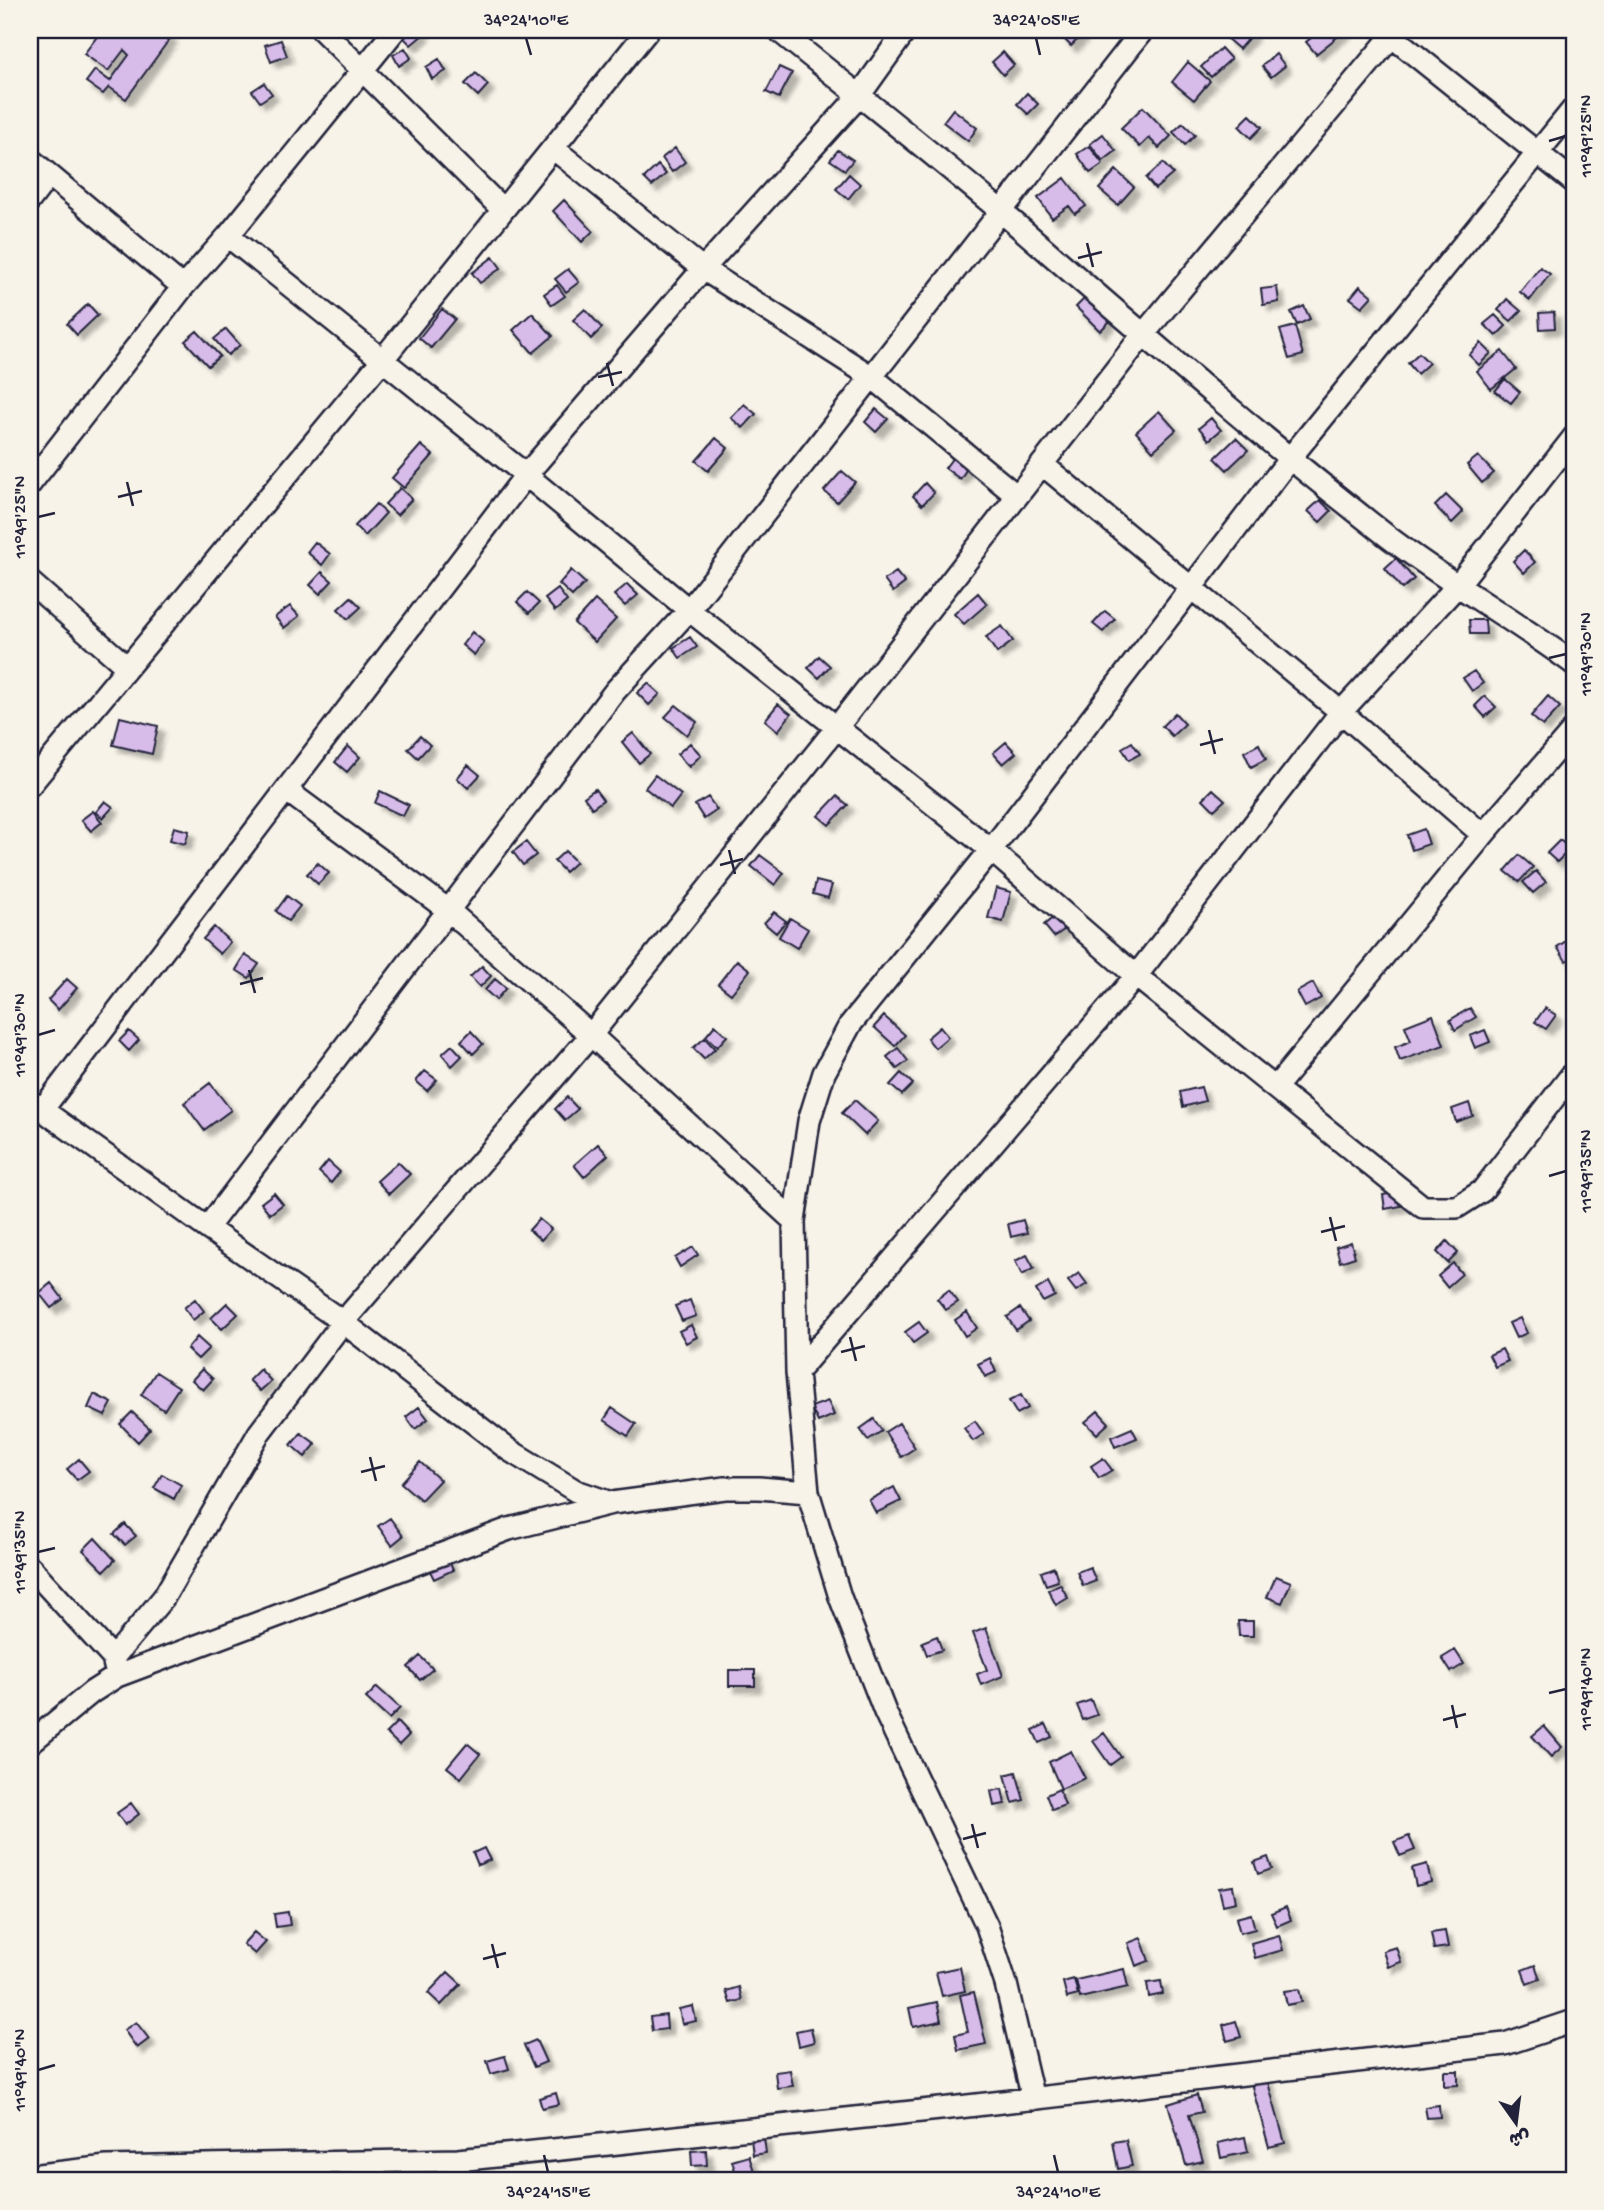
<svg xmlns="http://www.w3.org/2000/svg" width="1604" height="2210" font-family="'Gochi Hand','Playpen Sans Arabic',sans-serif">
<defs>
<filter id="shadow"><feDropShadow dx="6" dy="6" stdDeviation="2" flood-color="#0004"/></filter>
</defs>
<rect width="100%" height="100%" fill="#f7f3e8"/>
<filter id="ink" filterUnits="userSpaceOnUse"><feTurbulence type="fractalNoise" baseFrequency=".0143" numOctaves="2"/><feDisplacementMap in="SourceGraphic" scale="14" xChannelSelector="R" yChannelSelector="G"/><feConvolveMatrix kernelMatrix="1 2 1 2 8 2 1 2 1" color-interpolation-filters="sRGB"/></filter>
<g filter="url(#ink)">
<!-- building -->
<path fill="#d7bbe9" stroke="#22223b" stroke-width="2" filter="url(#shadow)" d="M102 30H161L171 37 126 99 109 87 103 94 86 82 95 70 110 81 129 55 124 50 108 71 84 54Z
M413 30H420L424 34 411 45 404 38Z
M1068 30H1077L1082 35 1071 46 1061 36Z
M1234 30H1248L1252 34 1239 49 1226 38Z
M1321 30H1346L1316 54 1306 42Z
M281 40 287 56 271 62 265 45Z
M405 48 411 58 399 66 393 55Z
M1221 48 1231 59 1211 77 1201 67Z
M1003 52 1014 65 1003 75 992 62Z
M1276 54 1285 66 1271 77 1262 66Z
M439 59 446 71 432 79 426 67Z
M1188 62 1210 81 1194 100 1172 82Z
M779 67 792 73 779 98 766 92Z
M476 73 488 85 478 96 465 84Z
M264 83 272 94 260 102 252 91Z
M1027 93 1038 104 1028 114 1017 104Z
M1143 107 1171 136 1159 148 1149 138 1140 147 1121 128Z
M953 109 977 128 968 141 943 122Z
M1250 115 1262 127 1251 138 1239 126Z
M1183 123 1195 135 1185 145 1173 132Z
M1103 134 1116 151 1103 161 1090 144Z
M1089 146 1103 164 1090 173 1077 154Z
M675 148 685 162 672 172 662 158Z
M838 150 853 160 845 170 830 160Z
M1163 163 1173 174 1155 189 1146 178Z
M658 165 666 174 652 186 644 178Z
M1116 170 1134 187 1118 205 1099 189Z
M849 174 860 184 848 199 836 189Z
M1065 178 1086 206 1075 214 1069 206 1052 218 1038 198Z
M564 200 593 231 582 242 553 211Z
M493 257 501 268 480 283 472 273Z
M1540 267 1550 274 1530 300 1520 292Z
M568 269 579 282 566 292 555 279Z
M557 285 565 296 552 305 544 294Z
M1360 286 1372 296 1362 307 1350 298Z
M1277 287 1279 302 1263 305 1261 289Z
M1087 296 1111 320 1100 331 1076 307Z
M1507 299 1521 311 1511 321 1498 310Z
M88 304 98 315 77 335 67 324Z
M1304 306 1310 319 1297 325 1291 312Z
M442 309 455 319 431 348 419 338Z
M585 309 602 328 591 339 573 320Z
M1554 312 1555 328 1540 329 1539 313Z
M532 313 553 336 533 353 513 330Z
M1495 315 1506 326 1496 336 1484 324Z
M1295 326 1303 355 1289 359 1280 330Z
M226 329 240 345 228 355 214 339Z
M197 331 220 356 208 366 185 341Z
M1481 343 1491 353 1479 365 1469 355Z
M1502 351 1516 369 1491 389 1477 371Z
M1419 353 1429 363 1417 374 1408 363Z
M1505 379 1520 392 1511 403 1495 391Z
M744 404 756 414 743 428 731 418Z
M876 409 888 419 876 432 865 422Z
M1159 411 1176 430 1153 451 1136 432Z
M1211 418 1221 430 1209 440 1199 428Z
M716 438 728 448 708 471 696 461Z
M1236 438 1248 450 1227 470 1215 458Z
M421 445 433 455 404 488 392 478Z
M954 456 968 467 960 479 945 468Z
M1478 456 1494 473 1482 483 1467 465Z
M842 471 855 482 837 502 824 491Z
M925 483 934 493 922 505 913 496Z
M400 488 412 499 397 515 385 504Z
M1446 495 1463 512 1452 523 1435 506Z
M1320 500 1331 511 1320 522 1308 511Z
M376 504 386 513 365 536 355 526Z
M315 542 330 554 322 565 307 552Z
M1524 550 1535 562 1524 573 1513 561Z
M1396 558 1414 579 1402 589 1385 568Z
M571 570 585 583 572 596 559 584Z
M322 572 332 581 320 594 310 585Z
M896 572 905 583 893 592 884 580Z
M627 584 638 595 625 606 614 595Z
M558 589 567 601 555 611 545 599Z
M527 592 539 603 529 613 517 602Z
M978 593 987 604 964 624 954 614Z
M351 597 361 607 348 619 338 609Z
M595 600 616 619 595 642 574 623Z
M290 606 299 616 284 628 275 617Z
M1105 611 1115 619 1103 632 1093 624Z
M1469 620H1485L1486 634H1470Z
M1002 626 1013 641 997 653 986 637Z
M472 632 484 642 474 655 462 645Z
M690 637 697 647 680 658 673 648Z
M819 656 830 666 819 678 808 668Z
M1474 671 1483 683 1472 691 1463 678Z
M648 683 660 694 649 705 637 693Z
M1485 696 1496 707 1485 717 1475 706Z
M1548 696 1560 707 1543 726 1531 716Z
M778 704 791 714 778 731 765 720Z
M676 705 697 722 687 735 665 717Z
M1175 713 1185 724 1172 736 1162 726Z
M120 717 158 726 152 754 113 745Z
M633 733 650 754 639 763 622 742Z
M420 736 430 745 418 758 408 749Z
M1006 742 1016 753 1003 764 993 753Z
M1132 742 1140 754 1129 760 1122 748Z
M690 743 701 755 689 767 677 754Z
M1259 744 1266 759 1251 767 1244 752Z
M348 746 360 757 347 772 335 762Z
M468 765 480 775 468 788 457 778Z
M655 775 681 795 671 808 645 788Z
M595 789 603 800 592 808 584 797Z
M1213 789 1225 800 1214 810 1203 799Z
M380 791 409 805 403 816 375 803Z
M837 796 848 805 829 825 818 816Z
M708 797 717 810 704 819 695 805Z
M105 801 113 807 103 818 96 812Z
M93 811 102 822 91 831 81 820Z
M174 827 189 831 185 844 170 840Z
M1424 829 1429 844 1412 850 1407 835Z
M1560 840 1570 849 1557 862 1547 853Z
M526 842 536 855 523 865 513 852Z
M565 851 576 862 565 872 554 861Z
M760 855 784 873 775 885 751 866Z
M1519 855 1533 867 1519 882 1505 871Z
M318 863 329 873 318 884 307 874Z
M1536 871 1546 882 1533 893 1523 882Z
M816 881 832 885 828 898 813 894Z
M996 888 1011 892 1003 922 988 918Z
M287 896 300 906 288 921 276 911Z
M774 912 786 921 776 933 764 923Z
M1055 916 1065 929 1054 937 1044 925Z
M790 918 808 929 797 948 779 937Z
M214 927 230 942 220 954 203 939Z
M1569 939 1574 947V956L1566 961 1557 947Z
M245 955 259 964 249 978 236 970Z
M737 960 750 970 731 994 718 984Z
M482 966 491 976 480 987 470 977Z
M67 979 77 988 58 1010 48 1000Z
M495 979 506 988 496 1000 485 990Z
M1313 983 1321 998 1305 1007 1297 992Z
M1470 1008 1476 1017 1455 1030 1450 1020Z
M1545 1008 1556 1015 1546 1029 1535 1022Z
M1433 1015 1444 1045 1400 1061 1395 1047 1411 1041 1405 1026Z
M884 1016 905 1035 895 1046 874 1027Z
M715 1025 727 1036 717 1047 706 1036Z
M940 1027 948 1037 935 1048 927 1038Z
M1485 1030 1490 1042 1475 1048 1470 1036Z
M129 1031 139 1040 129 1051 119 1041Z
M471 1031 483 1044 473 1054 461 1041Z
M705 1038 715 1049 704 1059 693 1048Z
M452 1045 462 1056 452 1066 442 1054Z
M898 1048 908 1061 897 1069 887 1057Z
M425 1071 437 1080 427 1091 416 1081Z
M901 1073 913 1084 902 1095 890 1085Z
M210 1083 231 1110 204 1130 184 1103Z
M1201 1087 1205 1101 1183 1107 1180 1092Z
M567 1097 578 1109 565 1120 555 1109Z
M855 1100 878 1121 865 1135 842 1113Z
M1469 1103 1473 1116 1456 1122 1452 1109Z
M598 1144 608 1155 584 1177 574 1165Z
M328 1161 340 1172 331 1183 319 1172Z
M398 1162 410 1174 389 1194 377 1181Z
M1399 1192 1401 1206 1385 1209 1383 1195Z
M274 1193 283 1204 270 1214 261 1203Z
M539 1219 551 1229 541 1240 529 1230Z
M1023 1220 1027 1233 1011 1237 1008 1224Z
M1447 1241 1458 1253 1448 1263 1437 1252Z
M1351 1242 1355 1257 1340 1262 1336 1247Z
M693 1247 698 1255 680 1267 675 1258Z
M1027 1255 1034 1268 1022 1275 1015 1261Z
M1453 1263 1462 1274 1447 1287 1438 1276Z
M1079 1273 1087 1284 1076 1291 1068 1281Z
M51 1283 63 1299 51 1308 39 1293Z
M1048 1283 1055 1296 1043 1302 1036 1290Z
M949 1290 958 1302 946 1310 937 1299Z
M195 1299 204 1311 193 1320 184 1308Z
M690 1300 696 1316 682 1321 675 1306Z
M227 1303 238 1314 222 1329 211 1318Z
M1020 1308 1029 1321 1016 1330 1007 1317Z
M967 1312 977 1328 965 1336 955 1320Z
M1520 1318 1527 1333 1516 1338 1509 1323Z
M919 1322 927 1333 913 1343 905 1332Z
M691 1325 697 1337 686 1343 679 1331Z
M197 1337 209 1348 198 1359 187 1349Z
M1502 1349 1508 1361 1495 1367 1489 1355Z
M990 1358 996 1372 985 1377 978 1364Z
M202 1369 213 1379 203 1390 192 1380Z
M260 1369 271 1381 260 1391 249 1380Z
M156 1372 179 1387 164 1410 141 1395Z
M94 1394 112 1403 105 1416 88 1408Z
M1021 1395 1028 1408 1017 1414 1009 1401Z
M828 1401 834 1415 818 1422 811 1407Z
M419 1407 428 1419 415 1429 406 1417Z
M612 1408 636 1424 628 1436 604 1420Z
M1098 1411 1109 1423 1097 1434 1085 1422Z
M132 1412 150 1429 138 1442 120 1424Z
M874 1419 882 1431 868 1440 860 1429Z
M975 1421 984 1434 973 1441 964 1428Z
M899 1423 915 1448 901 1457 885 1432Z
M1132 1428 1137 1438 1115 1447 1111 1437Z
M301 1433 316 1444 305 1457 291 1445Z
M1103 1458 1112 1470 1099 1478 1091 1466Z
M79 1459 89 1471 77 1480 67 1469Z
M420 1462 440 1480 421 1500 401 1483Z
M162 1474 181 1485 174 1499 154 1488Z
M894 1487 901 1501 876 1513 869 1500Z
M390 1518 403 1536 392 1545 378 1526Z
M125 1524 136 1536 125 1545 114 1534Z
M95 1538 115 1560 104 1571 83 1550Z
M447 1557 453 1570 434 1579 428 1567Z
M1054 1567 1058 1581 1046 1585 1041 1572Z
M1090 1567 1096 1581 1083 1586 1077 1572Z
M1276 1576 1291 1582 1282 1603 1267 1597Z
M1060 1584 1068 1598 1056 1605 1048 1590Z
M1238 1621H1253V1636H1239Z
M986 1628 1003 1676 981 1685 977 1674 987 1670 973 1633Z
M937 1636 942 1650 927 1655 922 1642Z
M1455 1650 1464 1664 1451 1672 1442 1658Z
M420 1656 433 1669 420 1680 408 1667Z
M729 1670H755V1686H729Z
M377 1687 400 1708 389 1719 366 1698Z
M1091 1700 1097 1715 1083 1720 1077 1705Z
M397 1722 409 1735 399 1745 386 1733Z
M1046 1724 1052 1737 1039 1743 1033 1730Z
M1544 1726 1562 1747 1551 1757 1532 1736Z
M1104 1733 1121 1757 1110 1765 1093 1741Z
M467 1743 480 1754 461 1778 447 1767Z
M1071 1751 1085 1778 1061 1789 1049 1762Z
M1016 1772 1024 1800 1013 1803 1005 1775Z
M1002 1789 1005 1804 994 1806 991 1791Z
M1059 1789 1065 1805 1052 1810 1046 1795Z
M131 1803 139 1814 125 1825 117 1813Z
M1409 1836 1415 1850 1400 1856 1394 1842Z
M484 1848 490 1860 478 1865 473 1853Z
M1268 1857 1272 1869 1258 1874 1254 1862Z
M1427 1864 1431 1882 1416 1886 1412 1868Z
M1233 1886 1236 1902 1223 1905 1219 1888Z
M1286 1907 1291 1920 1277 1926 1271 1913Z
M288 1912 290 1925 276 1927 274 1914Z
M1251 1914 1255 1929 1240 1933 1236 1918Z
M1445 1931 1448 1947 1434 1949 1431 1933Z
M254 1932 266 1942 255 1954 243 1944Z
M1279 1935 1283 1950 1255 1958 1251 1943Z
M1141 1938 1149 1961 1136 1966 1128 1943Z
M1396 1947 1401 1962 1388 1967 1383 1951Z
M1535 1965 1540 1979 1527 1984 1522 1970Z
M960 1967 965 1991 942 1996 936 1972Z
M1124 1969 1128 1987 1080 1998 1076 1980Z
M448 1972 461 1984 441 2005 428 1993Z
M1074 1979 1078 1995 1067 1998 1063 1982Z
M1161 1981 1163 1994 1149 1997 1147 1983Z
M739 1987 742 2000 730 2003 726 1991Z
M1299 1989 1302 2002 1287 2005 1284 1991Z
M974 1992 986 2044 958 2050 955 2035 968 2032 960 1995Z
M937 2002 941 2021 913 2027 909 2008Z
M693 2006 696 2021 682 2024 679 2009Z
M666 2015 667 2029 652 2031 650 2017Z
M1236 2021 1241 2037 1227 2041 1223 2025Z
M136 2022 149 2039 137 2048 124 2030Z
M811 2028 814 2042 799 2046 796 2031Z
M536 2040 546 2062 534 2067 524 2045Z
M505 2056 509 2069 491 2074 487 2061Z
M790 2070 793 2086 777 2088 775 2072Z
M1444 2071H1458V2085L1444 2086Z
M1267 2079 1285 2143 1269 2147 1251 2083Z
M556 2093 559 2104 542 2108 539 2098Z
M1197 2095 1202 2112 1189 2115 1203 2161 1186 2165 1168 2104Z
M1439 2105 1440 2117 1427 2118 1425 2107Z
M764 2137 766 2153 753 2155 751 2139Z
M1245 2137 1248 2152 1221 2158 1218 2143Z
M1126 2140 1132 2166 1118 2169 1113 2142Z
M706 2150 707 2165 692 2166 691 2151Z
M749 2156 754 2171 737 2177 732 2161Z"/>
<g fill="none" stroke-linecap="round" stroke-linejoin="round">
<defs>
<path id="street" d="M322 30 503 210
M778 30C853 91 929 150 1003 213 1129 322 1255 433 1387 536 1447 582 1513 619 1574 664
M1384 30 1574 182
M553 148 703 269 872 377 1017 496
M30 159 183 287
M30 200 49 175
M228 236 526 475 689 610 991 850 1136 976 1423 1207H1457L1482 1191 1574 1072
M1042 464 1341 712 1483 835
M30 484 183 287 228 236 395 30
M30 582 127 667
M30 785 383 359 648 30
M286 790 448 910 591 1035 794 1221
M1276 1087 1483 835 1574 729
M30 1101 207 1228 343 1322 509 1450 576 1491 611 1503
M42 1110 526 475 703 269 859 96 906 30
M207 1228 615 691 689 610 1143 30
M797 1372 1136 976 1341 712 1457 586 1574 437
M30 1567 113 1658 116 1671
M113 1658 164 1597 259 1433 343 1322 591 1035 838 726 1142 336 1397 30
M30 1743 92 1692 117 1676 509 1529 612 1503 725 1488H759L808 1492
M1033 2099 1006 1984 987 1926 885 1712 840 1597 808 1492 797 1372 794 1221 809 1121 824 1073 850 1025 991 850 1291 457 1574 108
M30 2176 107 2167 458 2160 959 2107 1505 2044 1574 2021"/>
</defs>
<!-- street casing -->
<use href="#street" stroke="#22223b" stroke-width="26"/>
<!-- street -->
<use href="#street" stroke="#f7f3e8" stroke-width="21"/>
</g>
</g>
<!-- ticks -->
<path fill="none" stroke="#22223b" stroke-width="2.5" d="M526 38 531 55M1036 38 1040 55M1549 141 1566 136M1087 243 1093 267M1078 258 1102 252M607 363 613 386M598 377 622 372M127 482 133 506M118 497 142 491M38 517 55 513M1549 658 1566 654M1209 730 1215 754M1200 745 1223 739M729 850 735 874M720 865 743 859M249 970 255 993M240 984 263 978M38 1035 55 1030M1549 1176 1566 1171M1330 1217 1336 1241M1321 1232 1345 1226M850 1337 856 1361M841 1352 865 1346M370 1457 376 1481M361 1472 385 1466M38 1552 55 1548M1549 1693 1566 1689M1452 1705 1457 1728M1443 1720 1466 1714M972 1824 978 1848M963 1839 986 1833M492 1944 498 1968M483 1959 506 1953M38 2070 55 2065M544 2155 548 2172M1054 2155 1058 2172"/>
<!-- margin -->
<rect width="1604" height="2210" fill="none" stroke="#f7f3e8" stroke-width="77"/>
<!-- north arrow -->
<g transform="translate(1516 2123) rotate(166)" stroke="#f7f3e8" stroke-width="5" paint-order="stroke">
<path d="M0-5L12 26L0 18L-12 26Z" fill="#22223b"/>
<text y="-10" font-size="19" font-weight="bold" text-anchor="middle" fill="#22223b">ش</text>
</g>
<rect x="38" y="38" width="1528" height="2134" fill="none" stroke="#22223b" stroke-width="2.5"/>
<g font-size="18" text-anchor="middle" fill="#22223b">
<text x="526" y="25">34°24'10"E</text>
<text x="1036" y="25">34°24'05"E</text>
<text transform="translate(1585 136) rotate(-90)" y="6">11°49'25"N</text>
<text transform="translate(19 517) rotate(-90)" y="6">11°49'25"N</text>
<text transform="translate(1585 654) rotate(-90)" y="6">11°49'30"N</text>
<text transform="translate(19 1035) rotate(-90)" y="6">11°49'30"N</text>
<text transform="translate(1585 1171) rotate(-90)" y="6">11°49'35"N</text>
<text transform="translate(19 1552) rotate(-90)" y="6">11°49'35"N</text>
<text transform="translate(1585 1689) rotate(-90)" y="6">11°49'40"N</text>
<text transform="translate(19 2070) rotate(-90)" y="6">11°49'40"N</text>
<text x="548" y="2197">34°24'15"E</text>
<text x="1058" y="2197">34°24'10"E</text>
</g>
</svg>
